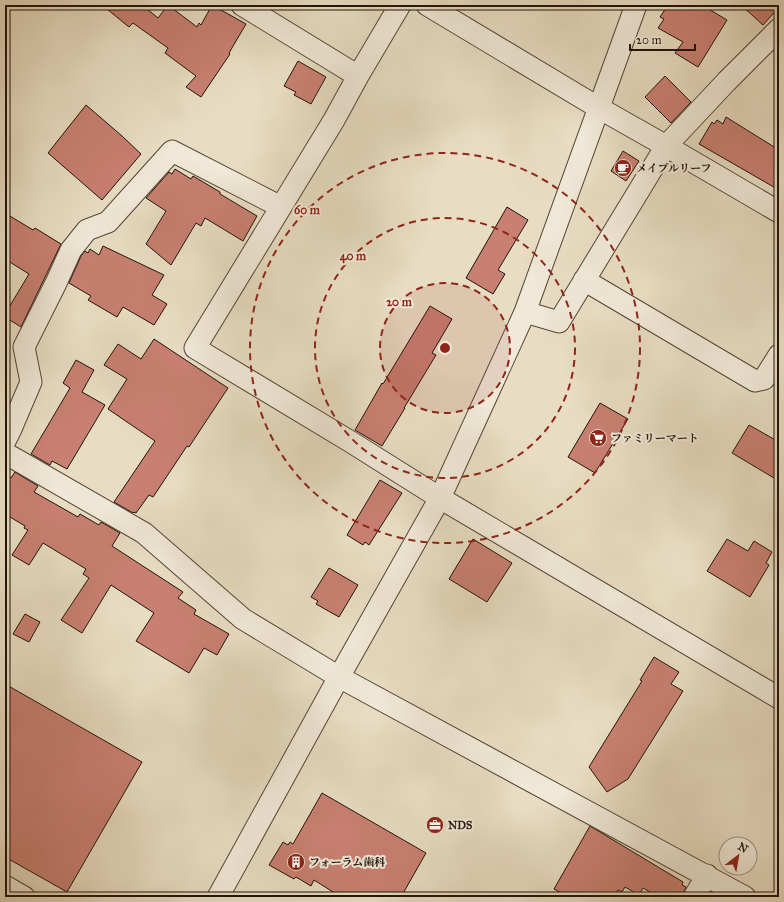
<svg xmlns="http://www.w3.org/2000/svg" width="784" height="902" font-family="'IM FELL Great Primer','Noto Serif JP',serif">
<rect width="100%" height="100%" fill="#e8ddc3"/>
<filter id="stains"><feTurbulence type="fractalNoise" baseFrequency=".005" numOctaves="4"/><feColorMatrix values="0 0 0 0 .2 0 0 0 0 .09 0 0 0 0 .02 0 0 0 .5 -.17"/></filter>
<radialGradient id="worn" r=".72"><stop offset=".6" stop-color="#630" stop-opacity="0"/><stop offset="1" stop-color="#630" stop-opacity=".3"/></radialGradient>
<!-- building -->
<path fill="#c88072" stroke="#221208" d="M102 5H148L146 8 158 18 168 5 197 27 199 23 201 25 212 5 246 24 229 53 230 54 201 97 186 87 196 76 165 53 168 48 133 23 129 27Z
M668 5H702L727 20 698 67 675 53 683 42 658 28 664 19 660 17Z
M741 5H779V7L763 25Z
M298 61 326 77 311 104 294 95 296 92 284 86Z
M665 76 691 102 671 123 645 97Z
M86 105 122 136 141 154 102 200 48 153Z
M726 117 779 150V190L699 144 712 122 714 124 717 120 723 124Z
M623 151 639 161 626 181 611 171Z
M175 169 191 179 193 176 220 192V194L257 216 243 241 205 218 201 226 196 223 171 265 146 244 166 211 146 198 169 172 172 174Z
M507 207 528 220 498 270 505 274 493 294 466 278Z
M5 213 33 230 35 228 61 244 21 327 5 317V314L29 274 5 259Z
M103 246 164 275 152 295 167 304 154 325 123 307 117 317 88 300 91 296 69 283 81 256 85 251 88 253 90 249 99 255Z
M430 306 452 319 432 353 436 355 404 408H405L382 446 355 430 382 383 383 384Z
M154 339 228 388 189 447 187 446 153 497 149 495 136 513 134 512 133 513 114 502 155 441 108 409 127 379 104 365 118 344 141 359Z
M76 360 94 370 82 392 105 405 67 469 52 461 50 465 31 454 70 388 63 383Z
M600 403 628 419 595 473 568 457Z
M749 425 779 442V481L732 453Z
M15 472 38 486 34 492 78 517 80 514 99 525 101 522 120 533 112 546 183 592 178 598 196 610 194 614 229 634 217 655 204 648 189 673 136 641 154 613 111 585 82 633 61 620 89 578 83 574 86 569 43 543 29 565 12 555 28 530 24 528 25 526 5 514V474L11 478Z
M380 480 402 493 369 545 365 542 363 545 347 535Z
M473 539 512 563 487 602 449 579Z
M727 539 748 551 754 541 772 552 766 563 769 565 750 597 707 571Z
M329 568 358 585 339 617 316 604 318 601 311 597Z
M25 614 40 622 29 642 13 634Z
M654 657 679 672 671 684 683 691 628 779 607 792 589 767 642 681 640 680Z
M5 684 142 762 67 892 5 857Z
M322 793 426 853 401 897H341L314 880 311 886 296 877 294 879 269 865 283 842 288 845 290 842 293 844Z
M590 826 683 882 682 885 686 887 682 897H659L643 888 639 895 625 887 622 892 618 890 614 897H568L554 889Z"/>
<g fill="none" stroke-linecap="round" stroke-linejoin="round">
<defs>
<path id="minor" d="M242 5 358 76
M400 5 358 76 334 120 195 348 351 442 440 498 779 698
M427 5 599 108 666 146 779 212
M584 280 755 381 764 379 779 355
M525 312 559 322 666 146 727 81 779 29
M5 441 11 429 31 382 24 347 56 283 71 250 87 230 108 222 172 151 281 207
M5 453 144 533 243 619 339 677 745 897
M5 886 24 897
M218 897 339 677 440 498 525 312 636 5
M694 897 707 875"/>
</defs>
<!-- minor casing -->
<use href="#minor" stroke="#544537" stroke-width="23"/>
<!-- minor -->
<use href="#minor" stroke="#f0e9d8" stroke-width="21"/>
</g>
<!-- distance rings -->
<circle cx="445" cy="348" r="65" fill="#8f2418" fill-opacity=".12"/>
<g fill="none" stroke="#8f2418" stroke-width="2" stroke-dasharray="7 5">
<circle cx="445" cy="348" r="65"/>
<circle cx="445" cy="348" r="130"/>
<circle cx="445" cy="348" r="195"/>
</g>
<!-- icons -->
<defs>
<symbol id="cafe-disc" viewBox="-11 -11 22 22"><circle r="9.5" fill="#8f2418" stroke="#f0e9d8"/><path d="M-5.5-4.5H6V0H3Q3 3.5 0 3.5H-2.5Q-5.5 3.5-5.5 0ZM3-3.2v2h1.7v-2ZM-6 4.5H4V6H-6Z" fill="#fff"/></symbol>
<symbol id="supermarket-disc" viewBox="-11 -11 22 22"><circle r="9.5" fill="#8f2418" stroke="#f0e9d8"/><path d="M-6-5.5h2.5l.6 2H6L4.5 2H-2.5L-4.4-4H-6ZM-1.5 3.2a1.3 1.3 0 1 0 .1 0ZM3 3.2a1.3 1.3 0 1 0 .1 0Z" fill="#fff"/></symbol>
<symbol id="office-disc" viewBox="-11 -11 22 22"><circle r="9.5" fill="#8f2418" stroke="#f0e9d8"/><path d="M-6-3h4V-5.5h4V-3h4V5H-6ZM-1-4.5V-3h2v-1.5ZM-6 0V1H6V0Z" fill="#fff"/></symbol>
<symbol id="building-disc" viewBox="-11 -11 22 22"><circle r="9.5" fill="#8f2418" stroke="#f0e9d8"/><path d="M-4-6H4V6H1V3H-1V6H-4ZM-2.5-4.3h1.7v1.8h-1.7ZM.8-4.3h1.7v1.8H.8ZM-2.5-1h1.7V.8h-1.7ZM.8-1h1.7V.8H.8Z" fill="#fff"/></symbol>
</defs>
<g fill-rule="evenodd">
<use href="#cafe-disc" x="613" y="158" width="20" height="20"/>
<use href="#supermarket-disc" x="588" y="428" width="20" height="20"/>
<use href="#office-disc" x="425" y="815" width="20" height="20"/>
<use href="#building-disc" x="286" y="852" width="20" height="20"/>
</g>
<g text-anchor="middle" stroke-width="4" stroke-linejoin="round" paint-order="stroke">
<!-- poi labels -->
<g font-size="11" font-weight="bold" fill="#221208" stroke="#f0e9d8" text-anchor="start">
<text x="636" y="172">メイプルリーフ</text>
<text x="611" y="442">ファミリーマート</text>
<text x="448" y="829">NDS</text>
<text x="309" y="866">フォーラム歯科</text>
</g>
</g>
<circle cx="445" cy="348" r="6" fill="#8f2418" stroke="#f0e9d8" stroke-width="2"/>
<g font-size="12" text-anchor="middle" font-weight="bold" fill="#8f2418" stroke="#f0e9d8" stroke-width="4" stroke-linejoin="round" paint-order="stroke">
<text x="307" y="214">60 m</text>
<text x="353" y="260">40 m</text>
<text x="399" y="306">20 m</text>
</g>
<!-- margin -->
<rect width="784" height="902" fill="none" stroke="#e8ddc3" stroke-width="20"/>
<rect x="6" y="6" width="772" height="890" fill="none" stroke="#221208" stroke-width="2"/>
<rect x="10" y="10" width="764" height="882" fill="none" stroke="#221208"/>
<!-- north arrow -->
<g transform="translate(738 856) rotate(31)"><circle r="19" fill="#f0e9d8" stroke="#9e9385"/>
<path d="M0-3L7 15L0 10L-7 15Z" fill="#8f2418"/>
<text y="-6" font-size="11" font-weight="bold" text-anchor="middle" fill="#221208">N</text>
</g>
<!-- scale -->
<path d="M630 44v6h65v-6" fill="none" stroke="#221208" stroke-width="2"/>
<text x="636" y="44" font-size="12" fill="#221208" stroke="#f0e9d8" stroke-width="3" paint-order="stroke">20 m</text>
<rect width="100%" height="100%" filter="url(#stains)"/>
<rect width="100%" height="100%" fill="url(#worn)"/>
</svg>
